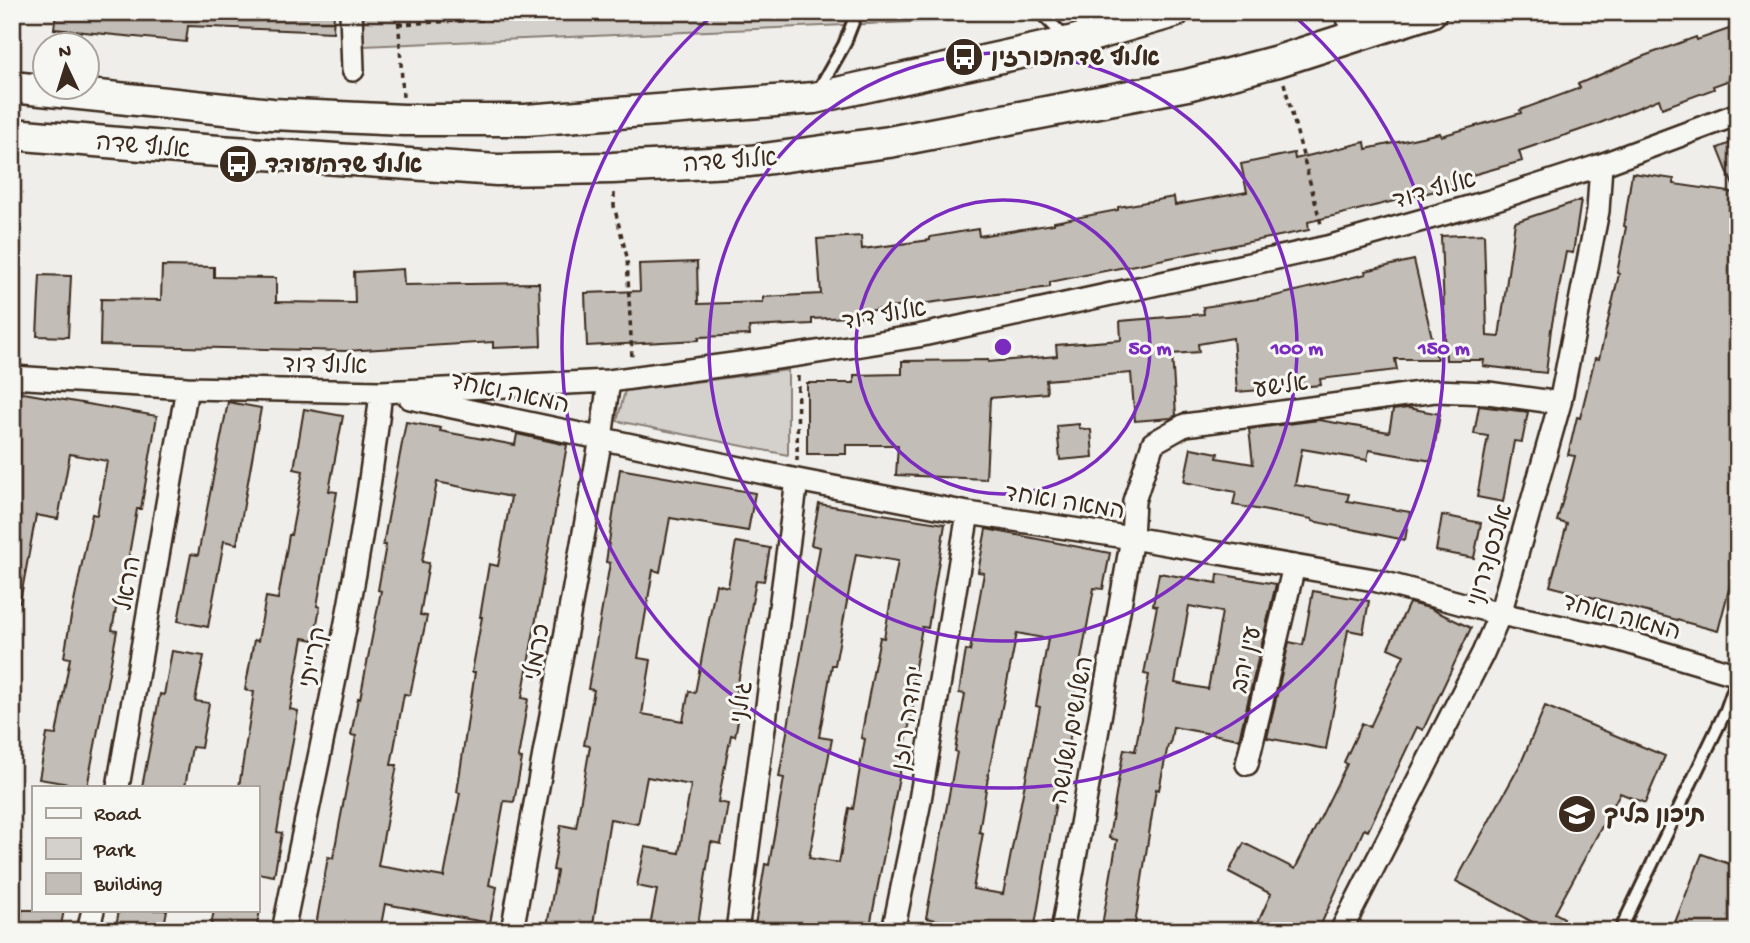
<svg xmlns="http://www.w3.org/2000/svg" width="1750" height="943" font-family="'Gochi Hand','Playpen Sans Hebrew',sans-serif">
<rect width="100%" height="100%" fill="#efeeea"/>
<filter id="ink" filterUnits="userSpaceOnUse"><feTurbulence type="fractalNoise" baseFrequency=".0143" numOctaves="2"/><feDisplacementMap in="SourceGraphic" scale="14" xChannelSelector="R" yChannelSelector="G"/><feConvolveMatrix kernelMatrix="1 2 1 2 8 2 1 2 1" color-interpolation-filters="sRGB"/></filter>
<g filter="url(#ink)">
<!-- green -->
<path fill="#d4d1cc" stroke="#887e75" stroke-width="2" d="M360 12H1026L1027 17 364 46Z
M788 370V455L617 421 625 391Z"/>
<!-- building -->
<path fill="#c2bdb7" stroke="#3b2a1e" stroke-width="2" fill-rule="evenodd" d="M56 12H334L333 32 188 26 186 42 54 29Z
M1738 26V77L1713 86 1714 89 1662 108 1659 99 1595 125 1519 151 1522 161 1451 181 1452 187 1308 222 1309 230 1050 282V287L866 311 867 316 812 319V324L749 327 750 335 699 337V340L587 346 585 293 640 291 639 264 697 262 698 304 763 302V297L821 294 817 239 861 236 862 249 930 240V237L978 229 979 236 1054 224V222L1118 210V207L1174 197 1175 205 1247 192 1241 164 1294 153 1295 159 1365 142 1366 149 1440 133 1441 136 1521 113 1520 110 1580 88 1578 84 1644 56 1696 37 1697 40Z
M1738 140V255L1730 293 1738 294V567L1735 566 1718 631 1550 586 1567 524 1557 521 1575 456 1568 455 1577 417 1580 418 1595 358 1599 359 1619 274 1617 273 1626 227 1624 226 1632 173 1674 179V184L1736 193 1718 148Z
M1581 200 1573 253 1566 252 1551 329 1546 373 1483 366 1484 360H1446L1441 236 1484 234 1487 336 1499 337 1515 222Z
M1414 260 1437 359H1395L1397 370 1320 379 1321 385 1237 392 1233 338 1198 344 1199 352 1172 354 1176 415 1171 418 1135 421 1131 373 1046 380 1047 393 990 398 986 479 896 475 898 445H846V454H807V383H854V375L902 374V361L988 360V362L1057 356 1056 345 1121 340 1120 321 1204 314 1203 307 1271 297 1366 274 1365 271Z
M162 266 214 267V277L276 278V302L355 303 354 272 403 269 404 285 539 283 541 346 493 348V342L346 351 100 345 101 299 161 300Z
M40 275 71 276 68 337 37 336Z
M12 391 157 416 141 509H137L127 566H124L112 630 117 631 87 787 39 779 47 734 56 735 70 658 64 657 70 622 92 514 97 515 107 461 70 454 58 519 36 515 20 602H12Z
M228 402 261 408 237 544 224 541 208 627 178 621 191 554 198 555Z
M1479 406 1528 412 1522 442 1514 441 1503 502 1477 497 1488 436 1474 434Z
M1408 408 1440 414 1432 461 1369 450 1367 460 1302 449 1295 485 1349 494 1347 501 1410 512 1405 540 1312 521V519L1233 505 1236 492 1184 482 1191 448 1218 453 1217 458 1253 464 1249 429 1319 420 1389 432 1393 410Z
M304 409 343 416 329 491 337 492 317 606 320 607 314 640 303 638 290 709 298 711 277 832 282 833 274 876 257 873V787H239L254 692 245 690 254 640 258 641 266 597 278 599 289 535H291L303 471 294 469Z
M406 422 441 428 440 431 515 445 517 434 567 445 522 698 528 699 518 758 522 759 514 802 504 801 489 885 497 887 490 923 385 904 380 931H315L328 857 333 858 356 736 351 735 358 698 360 699 381 591 378 590 386 545H383ZM437 482 511 497 498 566 489 564 480 617H482L472 672H475L457 792 460 793 444 877 378 866 397 765H391L404 694 410 695 427 616 420 615 429 563 422 562Z
M1079 424V428L1091 430 1093 457 1060 460 1057 426Z
M620 469 755 493 748 531 670 518 660 572 653 570 638 658 651 660 642 714 683 721 689 691 695 693 716 584 728 587 736 542 770 548 764 581 756 580 735 700 742 701 735 736 731 735 718 802 728 804 721 844 711 842 697 931H649L657 890 637 886 645 847 679 853 691 785 647 777 638 824 610 819 592 931H546L557 871 553 870 561 825 576 828 590 746 584 745 594 690 588 689 610 563 606 562Z
M819 504 945 524 928 628 922 627 909 701H914L869 931H754L765 864 769 865 784 778 779 777 820 547 811 545ZM856 554 898 561 884 638 880 637 869 694 861 738 865 739 853 809 849 808 839 863 809 858 832 739 819 737 832 665H835Z
M1442 515 1481 523 1474 558 1436 551Z
M986 529 1110 553 1103 589 1094 588 1069 725H1072L1064 773 1061 772 1034 931H994L926 918 957 752 955 751 965 694 959 693 966 650 970 651 984 573 978 572ZM1017 633 1048 639 1036 706 1040 707 1003 894 973 889 983 833 979 832 989 771Z
M1159 573 1217 583 1218 574 1276 584 1239 739 1173 727 1170 745H1168L1159 790 1156 789 1134 931H1101L1117 840 1109 838 1118 782 1124 749 1135 751 1149 675 1144 674 1157 606 1153 605ZM1189 606 1222 612 1208 689 1175 683Z
M1313 591 1369 601 1363 633 1348 630 1326 749 1267 738 1289 642 1303 645Z
M1409 603 1429 608 1471 628 1423 730 1417 727 1368 831 1364 829 1318 931H1277L1258 922 1271 894 1229 872 1244 843 1295 869 1347 764 1344 762 1362 723 1370 727 1404 655 1388 648Z
M172 651 204 656 195 701 209 703 201 748 192 747 185 787H142L160 694 164 695Z
M1545 706 1665 756 1645 803 1620 793 1555 913 1564 918 1557 931H1549L1456 881 1521 763Z
M1702 854 1738 867V931H1688L1674 925Z
M22 910H64L60 931H18Z
M119 910H167L163 931H115Z
M214 910H260L256 931H210Z"/>
<g fill="none" stroke-linecap="round" stroke-linejoin="round">
<defs>
<path id="service" d="M1040 12 1065 37
M818 91 844 45 857 12
M1620 931 1726 710 1738 676"/>
<path id="minor" d="M351 12 353 70
M1344 12 1359 35
M12 377 187 388 381 392 609 381 798 355 918 336 1327 247 1490 201 1601 165 1738 114
M410 398 797 480 968 513 1132 538 1374 580 1500 614 1610 637 1738 675
M1247 764 1294 566
M118 787 187 388
M88 931 93 910
M283 931C319 752 362 573 381 392
M512 931 601 438 609 381
M737 931 797 480
M893 931 919 806 968 513
M1062 931 1132 538 1134 501 1153 443 1185 425 1435 391 1488 393 1560 403
M1341 931 1483 653 1500 614 1560 403 1598 211 1601 165"/>
<path id="secondary" d="M12 87 272 114 404 120H526L814 98 1070 42 1174 12
M12 134 190 149 497 170 612 168 750 161 889 142 1187 85 1278 61 1431 12"/>
</defs>
<!-- service casing -->
<use href="#service" stroke="#3b2a1e" stroke-width="16"/>
<!-- minor casing -->
<use href="#minor" stroke="#3b2a1e" stroke-width="26"/>
<!-- secondary casing -->
<use href="#secondary" stroke="#3b2a1e" stroke-width="35"/>
<!-- path -->
<path stroke="#3b2a1e" stroke-width="3.5" stroke-dasharray="5 5" stroke-linecap="butt" d="M398 12 403 97
M398 24 635 12
M1284 83 1322 228
M614 193V206L627 257 632 358
M797 461 798 375"/>
<!-- service -->
<use href="#service" stroke="#f6f6f2" stroke-width="10"/>
<!-- minor -->
<use href="#minor" stroke="#f6f6f2" stroke-width="21"/>
<!-- secondary -->
<use href="#secondary" stroke="#f6f6f2" stroke-width="30"/>
</g>
</g>
<!-- distance rings -->
<g fill="none" stroke="#7b2cbf" stroke-width="3.5">
<circle cx="1003" cy="347" r="147"/>
<circle cx="1003" cy="347" r="294"/>
<path d="M1292 14A441 441 0 1 1 714 14"/>
</g>
<!-- icons -->
<defs>
<symbol id="bus-disc" viewBox="-11 -11 22 22"><circle r="9.5" fill="#3b2a1e" stroke="#f6f6f2"/><path d="M-5-6H5V4H4V6H2V4H-2V6H-4V4H-5ZM-3.5-4V0h7V-4ZM-3.5 1.2v1.5H-2V1.2ZM2 1.2v1.5H3.5V1.2Z" fill="#fff"/></symbol>
<symbol id="school-disc" viewBox="-11 -11 22 22"><circle r="9.5" fill="#3b2a1e" stroke="#f6f6f2"/><path d="M0-5L7-2L0 1L-7-2ZM-4 1L0 2.5L4 1V4Q0 6-4 4Z" fill="#fff"/></symbol>
</defs>
<g fill-rule="evenodd">
<use href="#bus-disc" x="942" y="35" width="44" height="44"/>
<use href="#bus-disc" x="216" y="142" width="44" height="44"/>
<use href="#school-disc" x="1555" y="792" width="44" height="44"/>
</g>
<g text-anchor="middle" stroke-width="6" stroke-linejoin="round" paint-order="stroke">
<!-- poi labels -->
<g font-size="24" font-weight="bold" fill="#3b2a1e" stroke="#f6f6f2" text-anchor="start">
<text x="991" y="65">אלוף שדה/כורזין</text>
<text x="265" y="172">אלוף שדה/עודד</text>
<text x="1604" y="822">תיכון בליך</text>
</g>
<!-- street labels -->
<g font-size="24" fill="#3b2a1e" stroke="#f6f6f2">
<text transform="translate(143 145) rotate(5)" y="8">אלוף שדה</text>
<text transform="translate(730 160) rotate(-4)" y="8">אלוף שדה</text>
<text transform="translate(1434 189) rotate(-16)" y="8">אלוף דוד</text>
<text transform="translate(884 314) rotate(-10)" y="8">אלוף דוד</text>
<text transform="translate(325 364) rotate(1)" y="8">אלוף דוד</text>
<text transform="translate(1281 385) rotate(-8)" y="8">אלישע</text>
<text transform="translate(510 392) rotate(12)" y="8">המאה ואחד</text>
<text transform="translate(1065 501) rotate(9)" y="8">המאה ואחד</text>
<text transform="translate(1489 555) rotate(-73)" y="8">אלכסנדרוני</text>
<text transform="translate(127 583) rotate(-80)" y="8">הראל</text>
<text transform="translate(1622 616) rotate(15)" y="8">המאה ואחד</text>
<text transform="translate(536 652) rotate(-80)" y="8">כרמלי</text>
<text transform="translate(312 657) rotate(-78)" y="8">קרייתי</text>
<text transform="translate(1245 659) rotate(-77)" y="8">עין יהב</text>
<text transform="translate(740 702) rotate(-83)" y="8">גולני</text>
<text transform="translate(907 718) rotate(-81)" y="8">יהודה רוזן</text>
<text transform="translate(1071 730) rotate(-80)" y="8">השלושים ושלושה</text>
</g>
</g>
<circle cx="1003" cy="347" r="10" fill="#7b2cbf" stroke="#f6f6f2" stroke-width="3.5"/>
<g font-size="21" text-anchor="middle" font-weight="bold" fill="#7b2cbf" stroke="#f6f6f2" stroke-width="6" stroke-linejoin="round" paint-order="stroke">
<text x="1150" y="354">50 m</text>
<text x="1297" y="354">100 m</text>
<text x="1444" y="354">150 m</text>
</g>
<!-- margin -->
<rect width="1750" height="943" fill="none" stroke="#f6f6f2" stroke-width="42"/>
<rect x="21" y="21" width="1708" height="901" fill="none" stroke="#3b2a1e" stroke-width="2.5" filter="url(#ink)"/>
<!-- legend -->
<rect x="32" y="786" width="228" height="126" fill="#f6f6f2" stroke="#aba49d" stroke-width="2"/>
<rect x="46" y="808" width="35" height="10" fill="#f6f6f2" stroke="#aba49d" stroke-width="2"/>
<text x="94" y="820" font-size="21" fill="#3b2a1e">Road</text>
<rect x="46" y="838" width="35" height="21" fill="#d4d1cc" stroke="#aba49d" stroke-width="2"/>
<text x="94" y="856" font-size="21" fill="#3b2a1e">Park</text>
<rect x="46" y="873" width="35" height="21" fill="#c2bdb7" stroke="#aba49d" stroke-width="2"/>
<text x="94" y="890" font-size="21" fill="#3b2a1e">Building</text>
<!-- north arrow -->
<g transform="translate(66 66) rotate(356)"><circle r="33" fill="#f6f6f2" stroke="#aba49d" stroke-width="2"/>
<path d="M0-5L12 26L0 18L-12 26Z" fill="#3b2a1e"/>
<text y="-10" font-size="19" font-weight="bold" text-anchor="middle" fill="#3b2a1e">N</text>
</g>
</svg>
